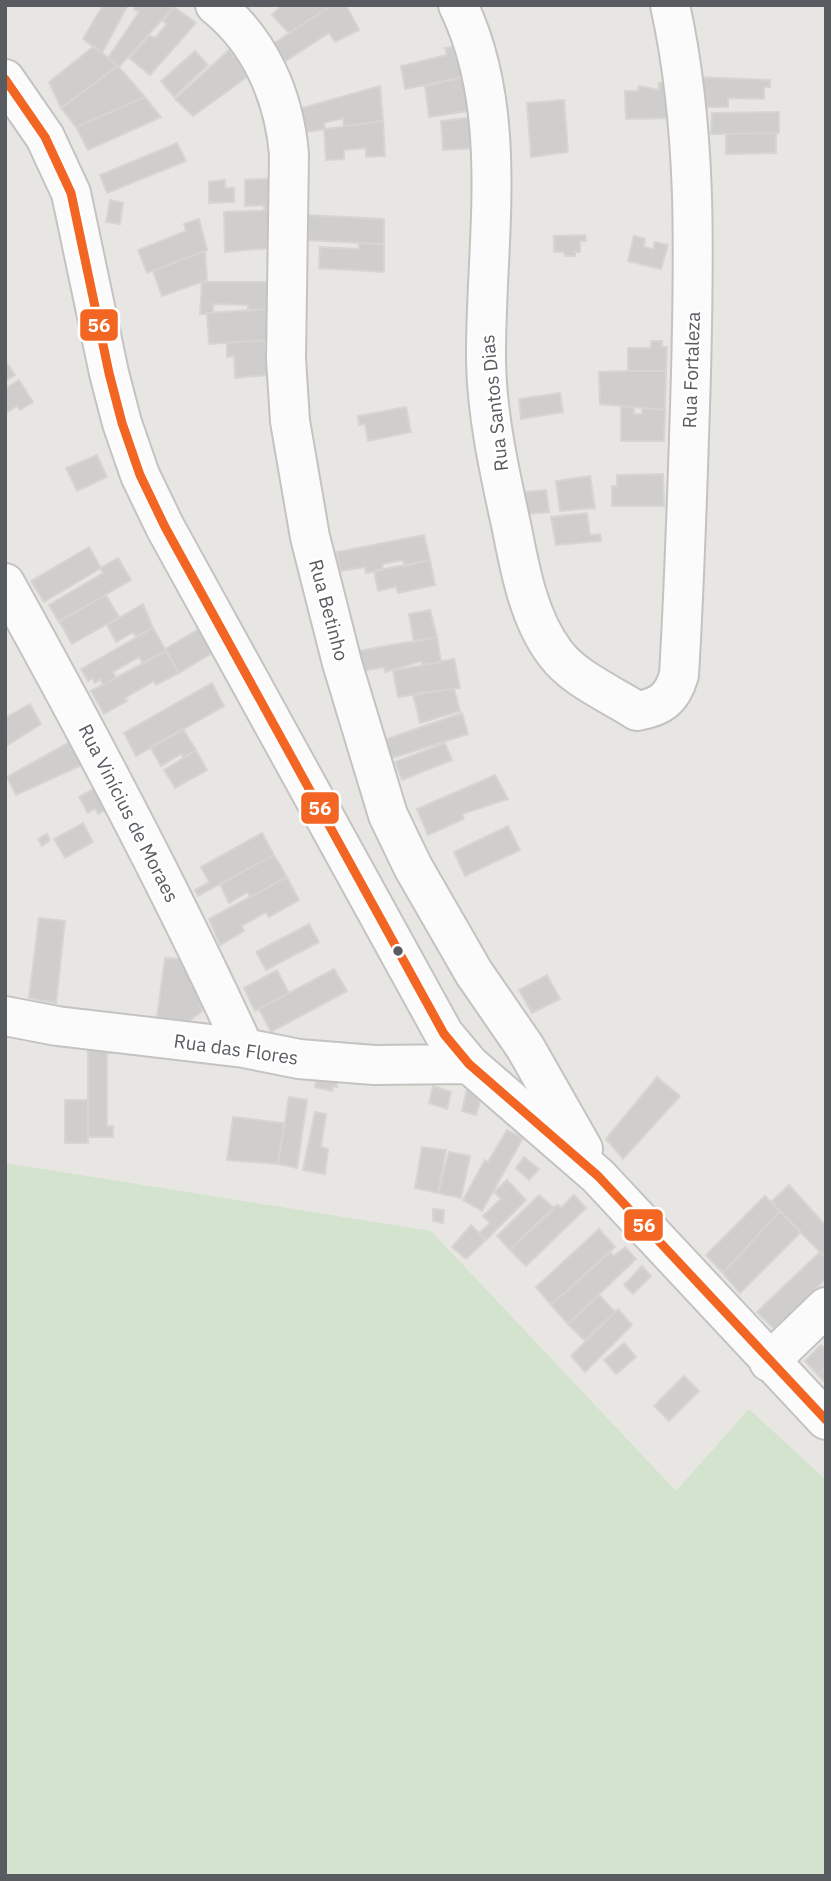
<svg xmlns="http://www.w3.org/2000/svg" width="831" height="1881" font-family="'IBM Plex Sans',sans-serif">
<rect width="100%" height="100%" fill="#e8e6e2"/>
<!-- green -->
<path fill="#d3e3ce" d="M5 1163 431 1231 676 1491 749 1409 826 1480V1876H5Z"/>
<!-- building -->
<path fill="#d0cecc" stroke="#d7d5d2" stroke-width="2" d="M103 5H128L102 53 83 39Z
M136 5 174 7 119 67 108 58 139 12 134 9Z
M282 5H332L289 33 272 15Z
M332 5H346L359 30 335 42 329 33 284 62 273 44Z
M174 7 196 23 150 75 129 58 150 35 155 38 167 24 162 21Z
M462 45 469 76 405 89 401 66 447 55 445 48Z
M94 46 118 66 61 108 49 82Z
M229 50 251 74 193 116 175 99Z
M195 51 208 65 174 97 161 81Z
M118 66 145 97 76 127 61 108Z
M469 76 476 110 429 117 425 86Z
M700 77 770 80V87H764V99L728 98V107H699Z
M675 81V118L626 119 625 91H638L639 86 659 90V83Z
M380 86 383 121 344 126 343 118 324 123 325 129 300 133 295 110Z
M145 97 161 117 88 150 76 127Z
M564 100 568 152 531 157 527 103Z
M779 112V133L711 134 712 113Z
M473 117 476 148 443 150 441 121Z
M383 121 385 156 366 157V148L344 150V159L326 160 324 129Z
M776 133V153L726 154V134Z
M177 143 186 161 107 193 100 175Z
M274 178V210H264V205L245 206V180Z
M225 180V188H234V202L209 203V182Z
M110 200 123 203 120 224 106 222Z
M274 210 272 248 225 252 224 212Z
M306 215 384 219V244L304 240Z
M199 219 207 250 147 273 138 250 186 231 184 224Z
M585 235 586 241H580V252H575V256H565L564 252H554V236Z
M634 236 645 239 644 247 653 249 655 242 668 245 661 269 628 261Z
M359 243 384 244V272L319 268 320 247 359 249Z
M205 251 207 280 162 296 153 271Z
M202 282H268L267 309 248 311V305L213 304V313L200 314Z
M267 309 268 340 209 344 207 313Z
M265 340 268 375 235 378 234 356 227 357V343Z
M651 341H662V347H667L666 371H628V348H651Z
M5 360 15 375 5 381Z
M628 371H666L665 410 600 404 599 372Z
M19 380 33 402 20 410 17 406 5 414V389Z
M560 393 563 412 521 419 519 399Z
M621 406 634 407V414H642V408L665 410 664 441H621Z
M406 407 411 432 368 441 365 424 359 425 358 416Z
M97 455 107 477 77 491 66 468Z
M663 474 664 506H612V486H617V475Z
M590 476 595 508 560 511 556 481Z
M546 490 549 512 528 514 525 492Z
M587 513 590 535 600 534 601 541 556 545 551 517Z
M424 535 430 560 404 566 403 560 382 564 383 570 366 573 365 567 340 571 337 552Z
M89 547 101 568 44 602 31 581Z
M118 558 131 580 59 622 49 605 103 573 100 568Z
M430 560 435 585 398 593 396 587 378 591 374 571Z
M106 595 119 617 72 644 59 621Z
M143 604 153 628 136 637 133 632 116 642 107 625Z
M430 610 437 637 414 642 409 614Z
M153 628 166 651 143 663 139 657 113 672 116 678 103 685 100 679 95 683 92 678 88 681 81 669Z
M199 629 212 653 179 673 165 649Z
M437 637 441 662 422 665V661L385 672 384 667 361 671 358 651Z
M166 651 179 673 156 685 154 681 125 698 127 701 104 714 91 691Z
M454 659 460 688 398 697 393 671Z
M212 683 224 706 136 756 124 733Z
M454 689 460 711 420 723 413 694Z
M30 704 41 724 5 747V718Z
M462 713 468 734 386 760 381 741Z
M183 729 196 750 184 758 181 754 161 766 150 747Z
M82 735 95 759 16 795 7 777Z
M445 743 452 760 402 780 395 762Z
M196 750 207 770 175 788 164 770Z
M495 775 508 799 462 814 464 819 428 835 417 809Z
M105 782 117 803 98 814 95 808 88 813 79 797Z
M83 823 93 842 65 858 54 839Z
M508 826 520 850 465 876 454 852Z
M262 833 274 855 198 896 195 890 209 882 201 867Z
M47 834 50 840 42 846 38 839Z
M274 855 287 877 250 897 248 892 229 903 220 884Z
M287 877 299 900 269 917 266 912 242 926 244 931 220 945 209 919Z
M39 918 65 921 56 1003 29 998Z
M309 924 319 942 266 970 256 952Z
M165 958 191 960 202 1011 188 1022 157 1017Z
M334 969 347 991 271 1032 259 1009Z
M277 970 289 993 255 1011 244 988Z
M547 975 560 999 532 1013 519 990Z
M88 1044 113 1046V1053H107V1126H113V1137H88Z
M316 1076 337 1082V1087L333 1086 332 1091 315 1087Z
M657 1077 680 1096 623 1159 606 1139Z
M433 1086 451 1092 447 1109 429 1103Z
M467 1088 483 1092 476 1115 462 1111Z
M289 1097 307 1100 297 1168 278 1164Z
M65 1100H88V1143H65Z
M315 1112 326 1114 321 1147 328 1149 325 1174 303 1170Z
M233 1117 284 1123 278 1164 227 1160Z
M507 1130 523 1138 482 1211 463 1200 485 1160 488 1162Z
M422 1147 446 1150 438 1193 415 1188Z
M449 1152 470 1156 461 1198 438 1193Z
M524 1157 539 1169 529 1180 516 1168Z
M507 1180 526 1200 486 1240 479 1233 490 1223 483 1216 501 1199 494 1192Z
M789 1185 826 1226V1251L822 1254 771 1202Z
M539 1195 554 1208 510 1250 497 1236Z
M574 1195 586 1208 526 1266 510 1250 554 1207 558 1205 561 1208Z
M765 1196 780 1211 723 1273 706 1255Z
M433 1209 444 1210 443 1223 433 1221Z
M780 1211 801 1232 740 1293 723 1273Z
M471 1225 486 1240 466 1259 452 1247Z
M599 1229 615 1247 551 1305 536 1287Z
M625 1247 636 1259 568 1324 551 1305 610 1252 614 1256Z
M820 1252 826 1257V1278L776 1331 757 1312Z
M642 1266 651 1276 633 1294 624 1285Z
M599 1295 615 1312 585 1341 568 1324Z
M618 1309 632 1325 585 1372 571 1356Z
M624 1343 636 1357 616 1374 604 1360Z
M821 1345 826 1350V1367L818 1375 805 1361Z
M826 1367V1383L818 1375Z
M684 1376 699 1391 669 1421 654 1406Z"/>
<g fill="none" stroke-linecap="round" stroke-linejoin="round">
<defs>
<path id="minor" d="M215 5C261 42 284 97 289 154L286 359 290 421 310 537 342 663 388 815 413 867 474 973 525 1047 583 1149
M458 5C511 114 485 244 486 361 487 417 500 474 512 529 520 570 529 619 555 653 574 679 611 694 637 711 661 707 672 699 679 675 685 575 688 475 691 374 694 250 697 127 670 5
M5 79 45 137 71 193 109 373 122 423 140 475 165 527 444 1034 469 1064 598 1176 826 1420
M5 583C90 736 171 889 244 1048
M5 1016 57 1026 244 1048 299 1059 374 1065 469 1064
M769 1362 826 1307"/>
</defs>
<!-- minor casing -->
<use href="#minor" stroke="#c3c3c2" stroke-width="42"/>
<!-- minor -->
<use href="#minor" stroke="#fcfbfb" stroke-width="38"/>
<defs>
<path id="bus-1" d="M5 79 45 137 71 193 109 373 122 423 140 475 165 527 444 1034 469 1064 598 1176 826 1420"/>
</defs>
<!-- bus-1 casing -->
<use href="#bus-1" stroke="#fff" stroke-width="14"/>
<!-- bus-1 -->
<use href="#bus-1" stroke="#f26522" stroke-width="9"/>
</g>
<!-- markers -->
<circle fill="#585c60" stroke="#fff" stroke-width="2.5" cx="398" cy="951" r="6"/>
<g text-anchor="middle" stroke-width="5" stroke-linejoin="round" paint-order="stroke">
<!-- street labels -->
<g font-size="19" fill="#585c60" stroke="#fff">
<text transform="translate(691 370) rotate(-88)" y="7">Rua Fortaleza</text>
<text transform="translate(494 403) rotate(-96)" y="7">Rua Santos Dias</text>
<text transform="translate(329 610) rotate(75)" y="7">Rua Betinho</text>
<text transform="translate(129 813) rotate(63)" y="7">Rua Vinícius de Moraes</text>
<text transform="translate(236 1049) rotate(8)" y="7">Rua das Flores</text>
</g>
</g>
<g stroke="#fff" stroke-width="2.5">
<rect x="79" y="308" width="40" height="34" rx="7" fill="#f26522"/>
<rect x="300" y="791" width="40" height="34" rx="7" fill="#f26522"/>
<rect x="623" y="1208" width="41" height="34" rx="7" fill="#f26522"/>
</g>
<g font-size="19" text-anchor="middle" font-weight="bold" fill="#fff">
<text x="99" y="332">56</text>
<text x="320" y="815">56</text>
<text x="644" y="1232">56</text>
</g>
<!-- border -->
<rect width="831" height="1881" fill="none" stroke="#585c60" stroke-width="14"/>
</svg>
